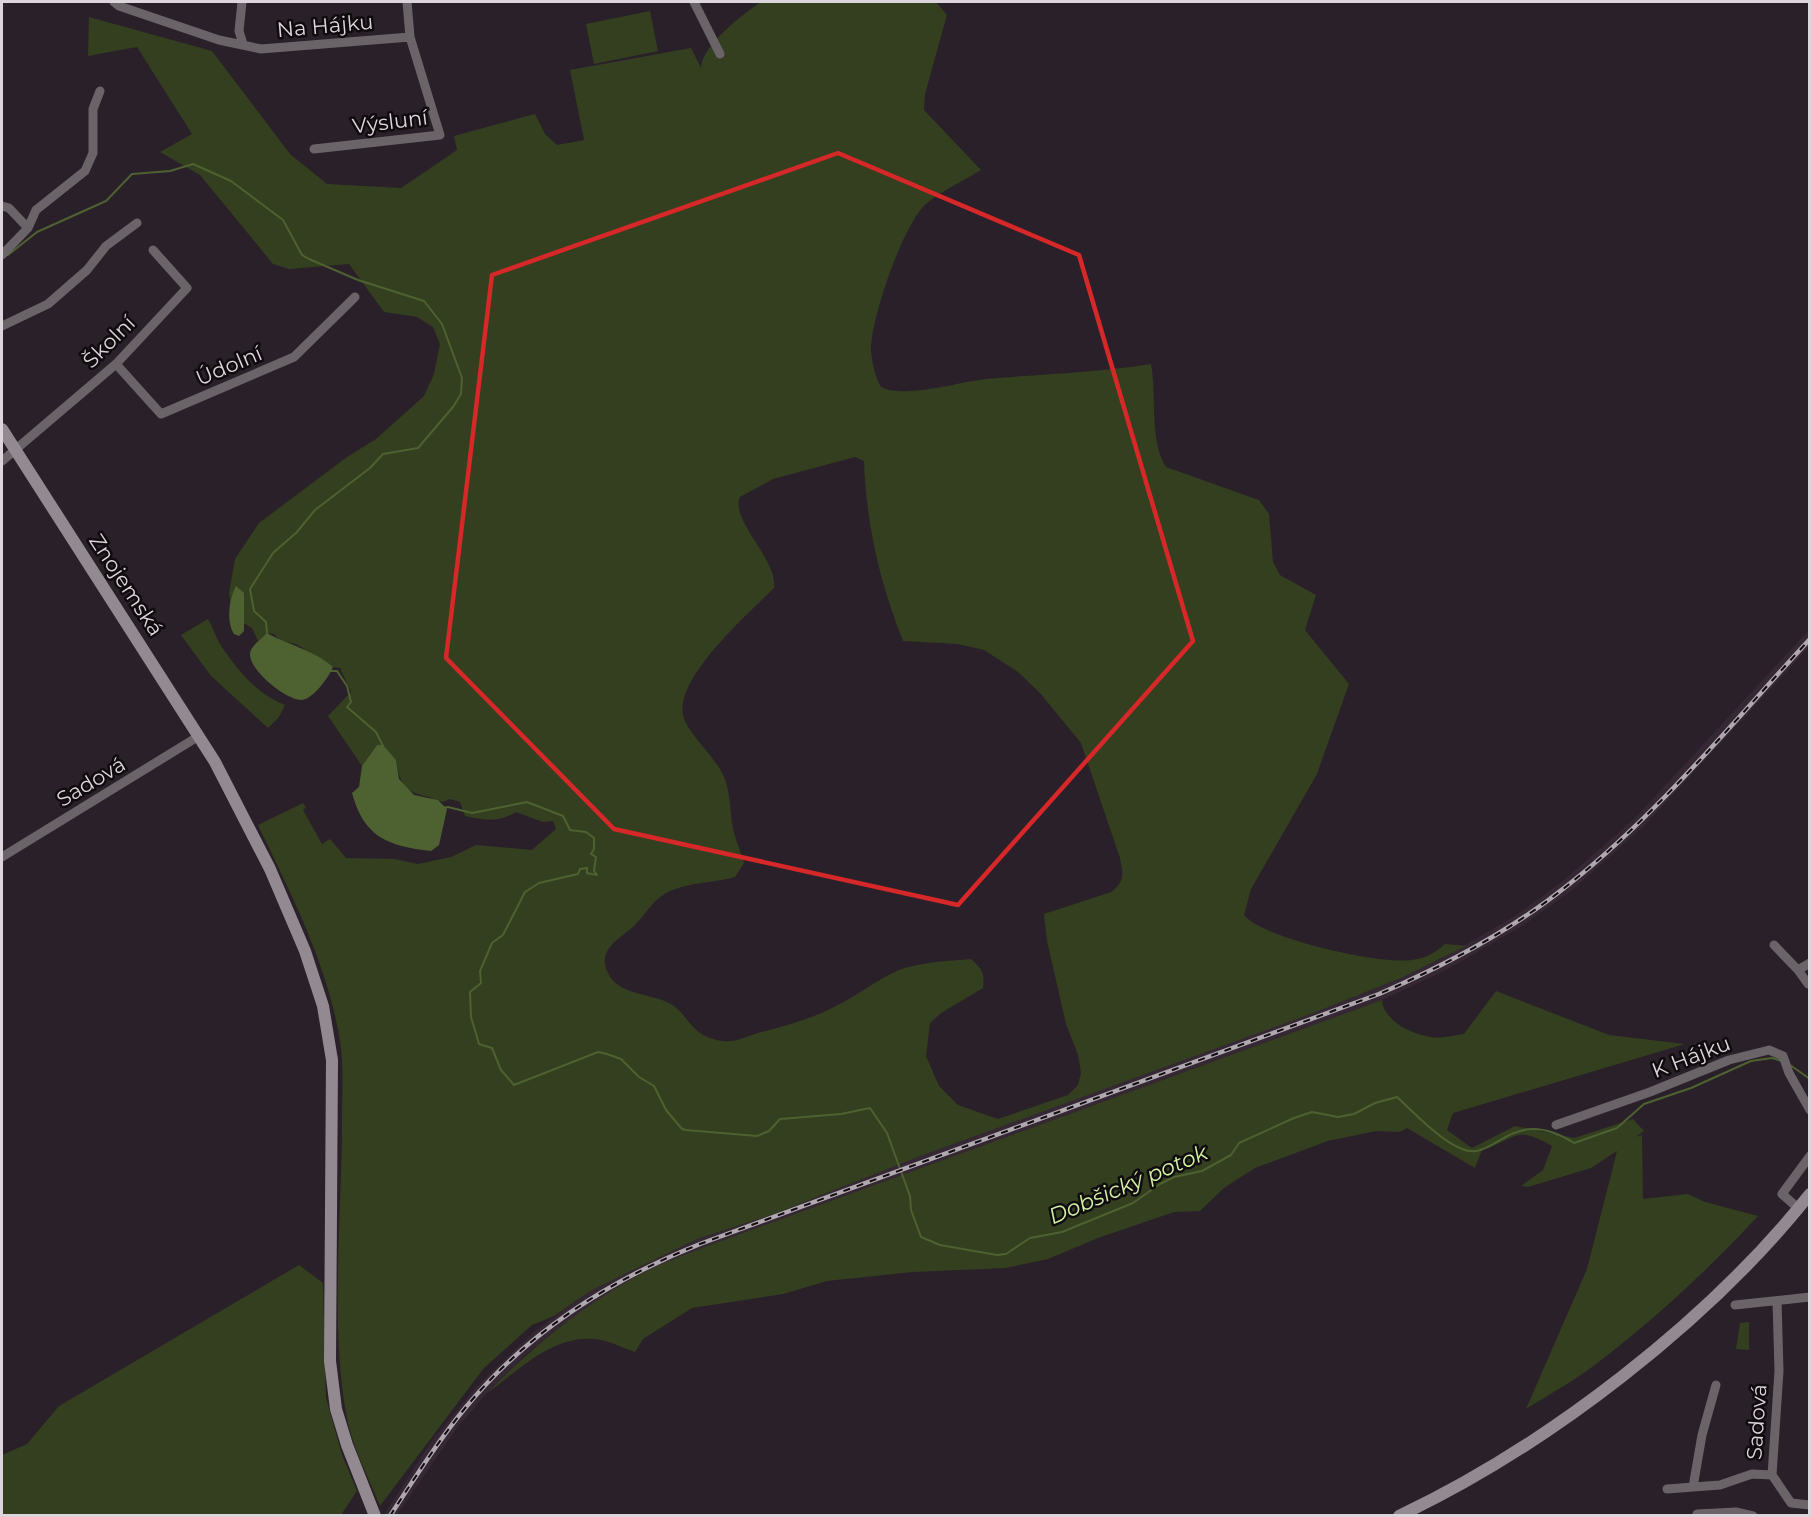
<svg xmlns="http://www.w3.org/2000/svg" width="1811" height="1517" font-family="Montserrat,sans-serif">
<rect width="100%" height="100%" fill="#2a2029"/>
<!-- built -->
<path fill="#362735" d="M1809 630V647L1645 825 1571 891 1522 926 1446 970 1382 1000 710 1245 652 1269 561 1326 524 1356 486 1394 457 1428 397 1515 383 1516 431 1442 477 1386 535 1331 592 1290 697 1239 774 1214 918 1157 1377 988 1441 959 1515 916 1563 881 1636 817Z"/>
<!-- green -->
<path fill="#333f1f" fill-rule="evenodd" d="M761 2H936L947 15 925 94 924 110 981 170C963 181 941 191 926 204 903 224 870 321 871 351 872 362 875 377 881 387 905 399 958 382 986 379 1041 374 1096 373 1151 364 1157 396 1149 440 1166 467L1259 500 1269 514 1273 562 1280 575 1316 595 1305 630 1349 684 1317 774 1251 889 1244 915C1264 939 1381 965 1412 960 1426 958 1435 953 1445 944L1466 946 1401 978 1313 1013 918 1157 774 1214 697 1239 592 1290 554 1316 532 1325 484 1368 380 1506C368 1476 351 1445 346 1413 330 1323 342 1214 342 1122 342 1096 344 1067 340 1041 328 965 291 894 258 825L303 803 306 808 303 810 322 844 330 839 346 858 395 859 418 864 451 857 476 845 532 850 556 829 553 821 543 822 516 812C498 823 484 820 465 816L460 802 450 799 443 802C414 790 402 799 396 760L377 745 362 766 328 716 351 692 340 668 333 667 296 644 280 641 274 634 267 633 258 641 252 628 233 617 229 593 235 559 259 523 347 457 376 439 424 396 434 374 440 344 433 327 417 317 384 312 349 264 289 269 273 264 200 175 160 152 192 134 137 47 88 56 89 17 212 51 290 154 327 184 401 188 457 150 454 136 535 114 545 134 557 145 584 140 570 70 691 48 701 68C702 45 743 14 761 2ZM855 457 864 461C866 524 880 583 903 641L958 644 984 650 1018 672 1040 693 1081 743 1120 858C1123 874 1125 882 1111 892L1044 914 1047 941 1066 1024 1078 1055 1081 1073 1078 1085 1068 1095 998 1119 958 1105 939 1086 926 1056 930 1023 941 1013 983 988C985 973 982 969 971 959 948 961 921 962 899 970 876 980 858 995 836 1006 812 1019 784 1026 758 1033 748 1036 734 1043 723 1041 689 1037 690 1014 669 1003 652 994 623 995 611 978 592 950 621 939 636 924 647 912 654 899 668 892 689 882 713 883 735 877L744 863C741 853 737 843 734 833 729 812 732 790 721 771 712 754 686 731 683 715 676 677 748 614 774 588 778 559 730 521 740 497L773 479Z
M650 11 658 51 594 64 586 24Z
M208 619C213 627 215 636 220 644 237 670 257 694 285 705L279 717 268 728 211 676 181 635Z
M1496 991 1609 1035 1685 1044 1453 1113 1447 1130 1472 1148 1515 1126 1574 1138 1633 1119 1644 1131 1636 1137 1642 1135 1643 1199 1688 1194 1705 1202 1758 1216C1707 1271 1652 1322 1592 1367 1572 1382 1548 1395 1526 1409L1587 1269 1617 1151 1591 1168 1528 1187 1521 1186 1543 1170 1552 1146C1513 1124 1518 1139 1482 1150L1475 1168 1407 1128 1400 1132 1376 1131 1328 1141 1255 1168 1224 1188 1200 1211 1174 1212 1098 1238 1048 1259 1006 1268 913 1272 827 1281 783 1294 692 1308 643 1339 635 1352C623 1348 608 1340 595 1339 552 1335 519 1370 486 1394 529 1350 577 1310 630 1280 655 1265 683 1256 710 1245L1382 1000C1384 1021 1411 1034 1431 1037 1441 1039 1454 1035 1464 1034Z
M299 1265 323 1283 326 1398 342 1455 357 1491 341 1515H2V1455L27 1444 59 1406Z
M1749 1322V1350L1736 1349 1740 1323Z"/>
<!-- water -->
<path fill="#4e6130" d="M236 586 244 593V631L239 636 234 634C226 622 229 599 236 586Z
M267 633C288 645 314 650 333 667 329 677 313 699 302 700 286 701 243 666 251 650 254 644 262 638 267 633Z
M377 745H383L396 760 399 779 414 795 438 800 447 809 439 845 431 851C387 846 364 837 352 793L359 787 362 766Z"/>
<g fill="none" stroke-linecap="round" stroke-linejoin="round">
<!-- stream -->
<path stroke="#4e6130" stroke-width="2" d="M8 255 37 232 106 201 132 174 170 171 193 164 231 181 283 220 302 255 309 259 358 280 424 301 442 324 462 378 461 394 453 407 418 448 383 454 370 468 315 510 297 532 273 553 250 589 254 611 266 622 267 633
M328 671H337L347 686 351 702 347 707 376 732 383 746
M443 808 448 807 472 813 527 802 563 816 570 830 586 832 594 838V849L591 854 596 857 594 871 597 875 587 873V868L580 869 578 874 539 883 525 892 503 935 492 943 480 971 481 983 470 992 471 1017 479 1044 492 1048 501 1070 514 1085 598 1052 607 1054 621 1059 639 1077 654 1086 666 1110 682 1129 686 1130 757 1136 769 1131 780 1119 841 1114 870 1108 887 1133 910 1196 911 1210 921 1237 940 1245 997 1255 1006 1254 1030 1238 1062 1232 1133 1203 1160 1184 1174 1177 1202 1171 1231 1155 1239 1143 1294 1118 1312 1112 1338 1117 1354 1114 1375 1103 1397 1097C1414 1113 1441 1141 1462 1149 1496 1163 1511 1103 1574 1143L1617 1128 1644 1104 1691 1088 1751 1061 1772 1058 1782 1061
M1790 1065 1810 1079"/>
<!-- street -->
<path stroke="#6a6469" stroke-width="9" d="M114 2 119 6 219 40 261 49 410 37
M242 2 239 31 243 44
M694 2 720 54
M314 149 440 135 410 37 407 2
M2 206 9 208 28 228 36 210 85 171 93 153V109L100 91
M2 255 28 228
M2 326 48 304 87 270 106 246 137 223
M116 364 161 414 294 357 355 297
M2 461 116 364 187 288 153 250
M2 857 199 736
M1774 945 1798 970 1810 963
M1798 970 1808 984
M1556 1125 1650 1092 1729 1060 1769 1050 1783 1056 1789 1073 1810 1110
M1798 1208 1782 1194 1810 1156
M1735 1305 1810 1297
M1772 1475 1779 1371 1777 1301
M1772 1475 1791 1503 1810 1505
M1693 1487 1702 1435 1716 1385
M1667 1489 1720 1485 1752 1474 1772 1475
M1697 1514 1736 1512 1753 1516"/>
<!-- secondary -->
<path stroke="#928991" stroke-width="12" d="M2 429 215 762 270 869 305 951 323 1006 332 1060 330 1361 336 1409 347 1445 375 1516
M1399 1516C1547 1446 1708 1322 1810 1194"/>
<defs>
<path id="rail" d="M390 1516C414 1479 438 1441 466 1407 528 1332 610 1280 700 1244L1379 994C1446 965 1511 931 1568 885 1658 814 1732 723 1810 639"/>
</defs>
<!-- rail casing -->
<use href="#rail" stroke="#b0a8af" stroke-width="4.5"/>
<!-- rail -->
<use href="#rail" stroke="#100b0f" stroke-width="2" stroke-dasharray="7" stroke-linecap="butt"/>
</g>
<!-- marked area -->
<path fill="none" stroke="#d62828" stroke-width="4.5" stroke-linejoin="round" d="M838 153 1079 255 1193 641 958 905 614 829 446 658 492 275Z"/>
<g text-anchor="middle" stroke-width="5" stroke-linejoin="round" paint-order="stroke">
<!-- street labels -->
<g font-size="21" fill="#dcd5db" stroke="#100b0f">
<text transform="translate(325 26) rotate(-5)" y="7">Na Hájku</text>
<text transform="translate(390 122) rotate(-7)" y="7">Výsluní</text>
<text transform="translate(109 342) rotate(-45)" y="7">Školní</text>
<text transform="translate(229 366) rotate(-23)" y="7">Údolní</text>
<text transform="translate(126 585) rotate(57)" y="7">Znojemská</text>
<text transform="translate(91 782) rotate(-31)" y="7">Sadová</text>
<text transform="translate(1691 1057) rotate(-21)" y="7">K Hájku</text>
<text transform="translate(1757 1422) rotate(-86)" y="7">Sadová</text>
</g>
<!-- water labels -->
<g font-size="22" font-style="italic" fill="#d1f1a4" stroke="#100b0f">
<text transform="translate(1128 1184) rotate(-23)" y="8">Dobšický potok</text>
</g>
</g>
<!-- border -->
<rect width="1811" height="1517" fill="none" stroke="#dcd5db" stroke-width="6"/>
</svg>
